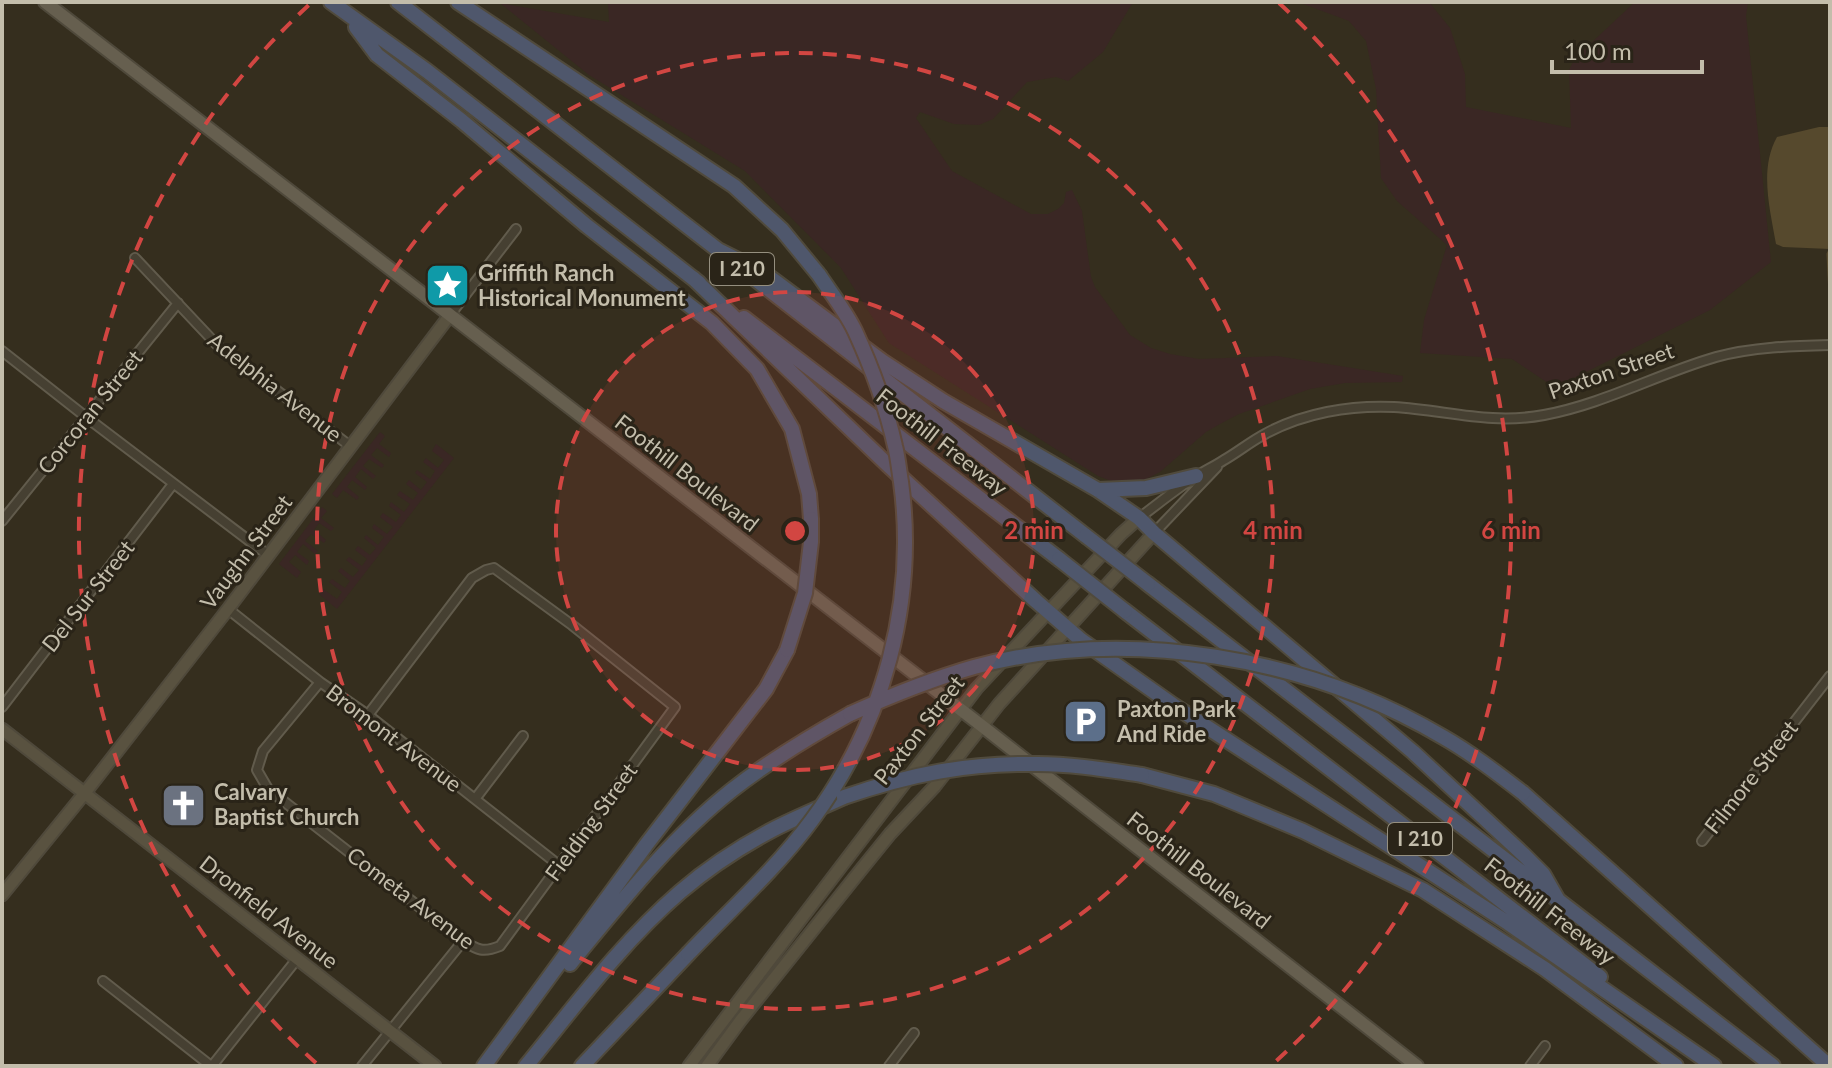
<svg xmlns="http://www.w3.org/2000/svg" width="1832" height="1068" font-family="Lato,sans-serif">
<rect width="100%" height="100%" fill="#352e1e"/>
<!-- green -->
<path fill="#3a2724" d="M608 2H1133L1103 52 1068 81 1056 77 1027 82 993 119 979 125 954 124 920 112 916 118 952 171 1031 214H1048L1058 209 1064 203 1066 192 1072 190 1082 211 1091 277 1095 287 1130 335 1151 348 1170 354 1199 359 1277 356 1403 376 1402 382 1345 383 1310 389 1239 414 1220 424 1206 432 1160 472 1144 480 1117 483 1098 476 889 343 841 268 745 171 589 75 500 3 609 22Z
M1298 2H1429L1450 28 1465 74 1466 107 1571 128 1569 70 1575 58 1635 2H1748L1746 16 1771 262 1710 310 1572 379 1551 385 1512 359 1420 353 1424 320 1447 245 1397 201 1381 178 1376 89 1366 41 1349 21Z
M380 432 385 436 379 444 391 453 389 457 377 448 371 455 384 465 382 468 369 459 363 466 376 476 373 479 361 469 355 477 367 487 365 490 352 480 347 487 359 497 357 500 343 490 337 498 332 494Z
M436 444 454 458 337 609 319 594 323 589 337 599 342 592 329 582 332 579 345 588 350 581 338 571 341 568 353 577 359 570 346 560 349 557 362 566 367 559 355 550 358 546 370 555 376 548 364 538 366 535 378 545 384 537 372 528 374 524 387 534 393 527 380 517 383 513 396 522 401 515 389 506 391 502 404 512 410 504 397 495 400 491 413 500 418 493 406 484 409 480 421 490 427 482 415 473 417 470 430 479 435 471 423 462 426 458 438 468 444 460 432 451Z
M322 507 327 511 321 518 334 528 331 531 319 523 314 530 326 540 324 543 311 534 305 541 318 551 315 554 303 544 297 552 309 561 307 565 295 555 289 562 301 572 297 578 279 564Z"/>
<!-- water -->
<path fill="#56492d" d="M1819 127H1830V249L1783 247 1776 244C1770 209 1759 169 1777 137Z"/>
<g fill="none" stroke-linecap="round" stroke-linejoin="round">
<!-- stream -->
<path stroke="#56492d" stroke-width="3" d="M1829 2 1830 8
M1830 250 1828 254 1830 295"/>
<defs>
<path id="street" d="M135 258 217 345 350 446
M450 315 516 229
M2 351 86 417 268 555
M1139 518C1158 504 1177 488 1198 475 1206 470 1215 466 1224 460 1238 452 1250 442 1265 434 1303 413 1350 405 1394 407 1446 410 1490 425 1544 415 1604 404 1657 374 1716 357 1753 347 1792 346 1830 345
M2 521 178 303
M1154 533 1217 467
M228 609 320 682 368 715 560 866
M320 682 263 751 257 770 268 789 463 941C478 950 483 953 500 946L675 707 572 625 494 568 486 570 472 578 368 715
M2 707 173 484
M475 799 523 736
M1702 841 1830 676
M103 981 211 1066
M212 1066 297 959
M362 1066 463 941
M889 1066 914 1033
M1530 1066 1545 1046"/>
<path id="secondary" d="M2 729 435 1066
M2 895 84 794 228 609 450 315
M689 1066 977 688 1121 534 1139 518
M707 1066 740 1021 860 871 890 834 935 786 999 704 1154 533"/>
<path id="primary" d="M45 2 982 726 1417 1066"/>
<path id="highway" d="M331 2 427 71 699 283
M398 2 722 253
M458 2 734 186 782 230 819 275
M356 27 377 55 462 121 587 226 712 323 757 369 792 429 809 494 811 519
M718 250 764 273 882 361 943 401 1098 490 1139 518 1154 533 1413 752 1524 855 1543 874 1559 902
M745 271 1086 536
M693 278 889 466 1036 601 1081 640 1173 705 1508 923 1714 1066
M744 318 1059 559
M1098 490 1146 488 1196 476
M1148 584 1773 1066
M1125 611 1600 977
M1142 775 1214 794 1303 831 1423 890 1545 969 1676 1066
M1523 793 1829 1066
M570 964C620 903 670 839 732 790 769 761 809 737 850 714
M484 1066 646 845 766 689 787 650
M526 1066C575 1006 622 942 680 892 708 868 740 847 772 830 795 818 820 808 844 797
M582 1066 688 954"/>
</defs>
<!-- street casing -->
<use href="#street" stroke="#615b4c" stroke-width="12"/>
<!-- secondary casing -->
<use href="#secondary" stroke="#4f493b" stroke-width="15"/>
<!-- primary casing -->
<use href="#primary" stroke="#4f493b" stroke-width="16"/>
<!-- highway casing -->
<use href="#highway" stroke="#504a3c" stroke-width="18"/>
<!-- street -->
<use href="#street" stroke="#464032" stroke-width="8"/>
<!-- secondary -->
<use href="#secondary" stroke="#595240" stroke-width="11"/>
<!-- primary -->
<use href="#primary" stroke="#665f4f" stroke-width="12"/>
<!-- highway -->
<use href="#highway" stroke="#4f576c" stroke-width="14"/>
<defs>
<path id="highway-bridge" d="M1086 536 1148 584
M1059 559 1125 611
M787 650 805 593 811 542V519
M850 714C890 696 932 679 974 667 1127 626 1308 657 1443 737 1471 753 1497 773 1523 793
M844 797C911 774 967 763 1038 764 1073 764 1108 770 1142 775
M688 954C729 911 776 869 812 820 884 723 917 601 901 482 899 470 898 457 895 446 886 406 872 368 855 331 846 312 831 293 819 275"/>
</defs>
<!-- highway-bridge casing -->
<use href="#highway-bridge" stroke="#504a3c" stroke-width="18" stroke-linecap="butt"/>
<!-- highway-bridge -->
<use href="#highway-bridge" stroke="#4f576c" stroke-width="14"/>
</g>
<!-- distance rings -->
<circle cx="795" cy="531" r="239" fill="#d24642" fill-opacity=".12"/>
<g fill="none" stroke="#d24642" stroke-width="4" stroke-dasharray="14 10">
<circle cx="795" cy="531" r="239"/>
<circle cx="795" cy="531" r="478"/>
<path d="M316 1063A716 716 0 0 1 311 3M1279 3A716 716 0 0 1 1274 1063"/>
</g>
<!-- icons -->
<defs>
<symbol id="sight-square" viewBox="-11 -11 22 22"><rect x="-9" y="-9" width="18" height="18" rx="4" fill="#0f9aa8" stroke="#2a2418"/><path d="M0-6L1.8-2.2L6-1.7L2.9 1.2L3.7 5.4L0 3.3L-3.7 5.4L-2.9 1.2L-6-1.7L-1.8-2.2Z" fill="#fff"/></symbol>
<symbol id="parking-square" viewBox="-11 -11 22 22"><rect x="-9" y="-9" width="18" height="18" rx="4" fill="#5c6f8a" stroke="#2a2418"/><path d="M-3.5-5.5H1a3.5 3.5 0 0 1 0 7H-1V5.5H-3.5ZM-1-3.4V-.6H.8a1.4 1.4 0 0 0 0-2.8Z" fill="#fff"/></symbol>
<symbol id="church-square" viewBox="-11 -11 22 22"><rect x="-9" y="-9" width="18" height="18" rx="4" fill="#6b7280" stroke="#2a2418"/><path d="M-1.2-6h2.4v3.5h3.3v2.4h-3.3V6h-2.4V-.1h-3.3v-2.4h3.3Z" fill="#fff"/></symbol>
</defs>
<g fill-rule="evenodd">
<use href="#sight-square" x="422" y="260" width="51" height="51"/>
<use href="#parking-square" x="1060" y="696" width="51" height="51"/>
<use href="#church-square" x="158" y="780" width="51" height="51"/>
</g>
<g text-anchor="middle" stroke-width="6" stroke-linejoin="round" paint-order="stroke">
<!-- shield labels -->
<g fill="#2a2418" stroke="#958f7f" stroke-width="2">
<rect x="710" y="253" width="64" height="32" rx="6"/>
<rect x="1388" y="823" width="64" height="32" rx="6"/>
</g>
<g font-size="20" font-weight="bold" fill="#c3bdab">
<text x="742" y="276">I 210</text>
<text x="1420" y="846">I 210</text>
</g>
<!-- poi labels -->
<g font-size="22" font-weight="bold" fill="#c3bdab" stroke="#2a2418" text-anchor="start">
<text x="478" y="281">Griffith Ranch<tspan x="478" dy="25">Historical Monument</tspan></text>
<text x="1117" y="717">Paxton Park<tspan x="1117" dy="25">And Ride</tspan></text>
<text x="214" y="800">Calvary<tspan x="214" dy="25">Baptist Church</tspan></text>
</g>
<!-- street labels -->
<g font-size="22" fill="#c3bdab" stroke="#2a2418">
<text transform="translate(1611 371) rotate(-19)" y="8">Paxton Street</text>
<text transform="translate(275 387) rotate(38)" y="8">Adelphia Avenue</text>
<text transform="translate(90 412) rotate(-51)" y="8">Corcoran Street</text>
<text transform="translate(942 442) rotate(38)" y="8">Foothill Freeway</text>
<text transform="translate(687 473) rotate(38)" y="8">Foothill Boulevard</text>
<text transform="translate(246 552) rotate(-53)" y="8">Vaughn Street</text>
<text transform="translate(88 596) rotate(-52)" y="8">Del Sur Street</text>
<text transform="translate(919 730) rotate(-52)" y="8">Paxton Street</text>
<text transform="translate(394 738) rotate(37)" y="8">Bromont Avenue</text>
<text transform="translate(1751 777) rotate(-52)" y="8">Filmore Street</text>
<text transform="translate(591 822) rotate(-54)" y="8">Fielding Street</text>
<text transform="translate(1199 870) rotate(38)" y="8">Foothill Boulevard</text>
<text transform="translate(411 898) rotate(37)" y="8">Cometa Avenue</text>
<text transform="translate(1550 911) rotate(38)" y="8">Foothill Freeway</text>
<text transform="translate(269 912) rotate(38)" y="8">Dronfield Avenue</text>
</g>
</g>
<circle cx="795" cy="531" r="12" fill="#d24642" stroke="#2a2418" stroke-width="4"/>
<g font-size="24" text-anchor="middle" font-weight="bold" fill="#d24642" stroke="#2a2418" stroke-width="6" stroke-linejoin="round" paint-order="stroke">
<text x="1034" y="539">2 min</text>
<text x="1273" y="539">4 min</text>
<text x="1511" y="539">6 min</text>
</g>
<!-- border -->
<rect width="1832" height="1068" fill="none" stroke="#c3bdab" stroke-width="8"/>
<!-- scale -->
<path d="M1552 60v12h150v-12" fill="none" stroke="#c3bdab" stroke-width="4"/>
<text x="1564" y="60" font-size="24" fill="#c3bdab" stroke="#2a2418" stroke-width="6" paint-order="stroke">100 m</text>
</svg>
